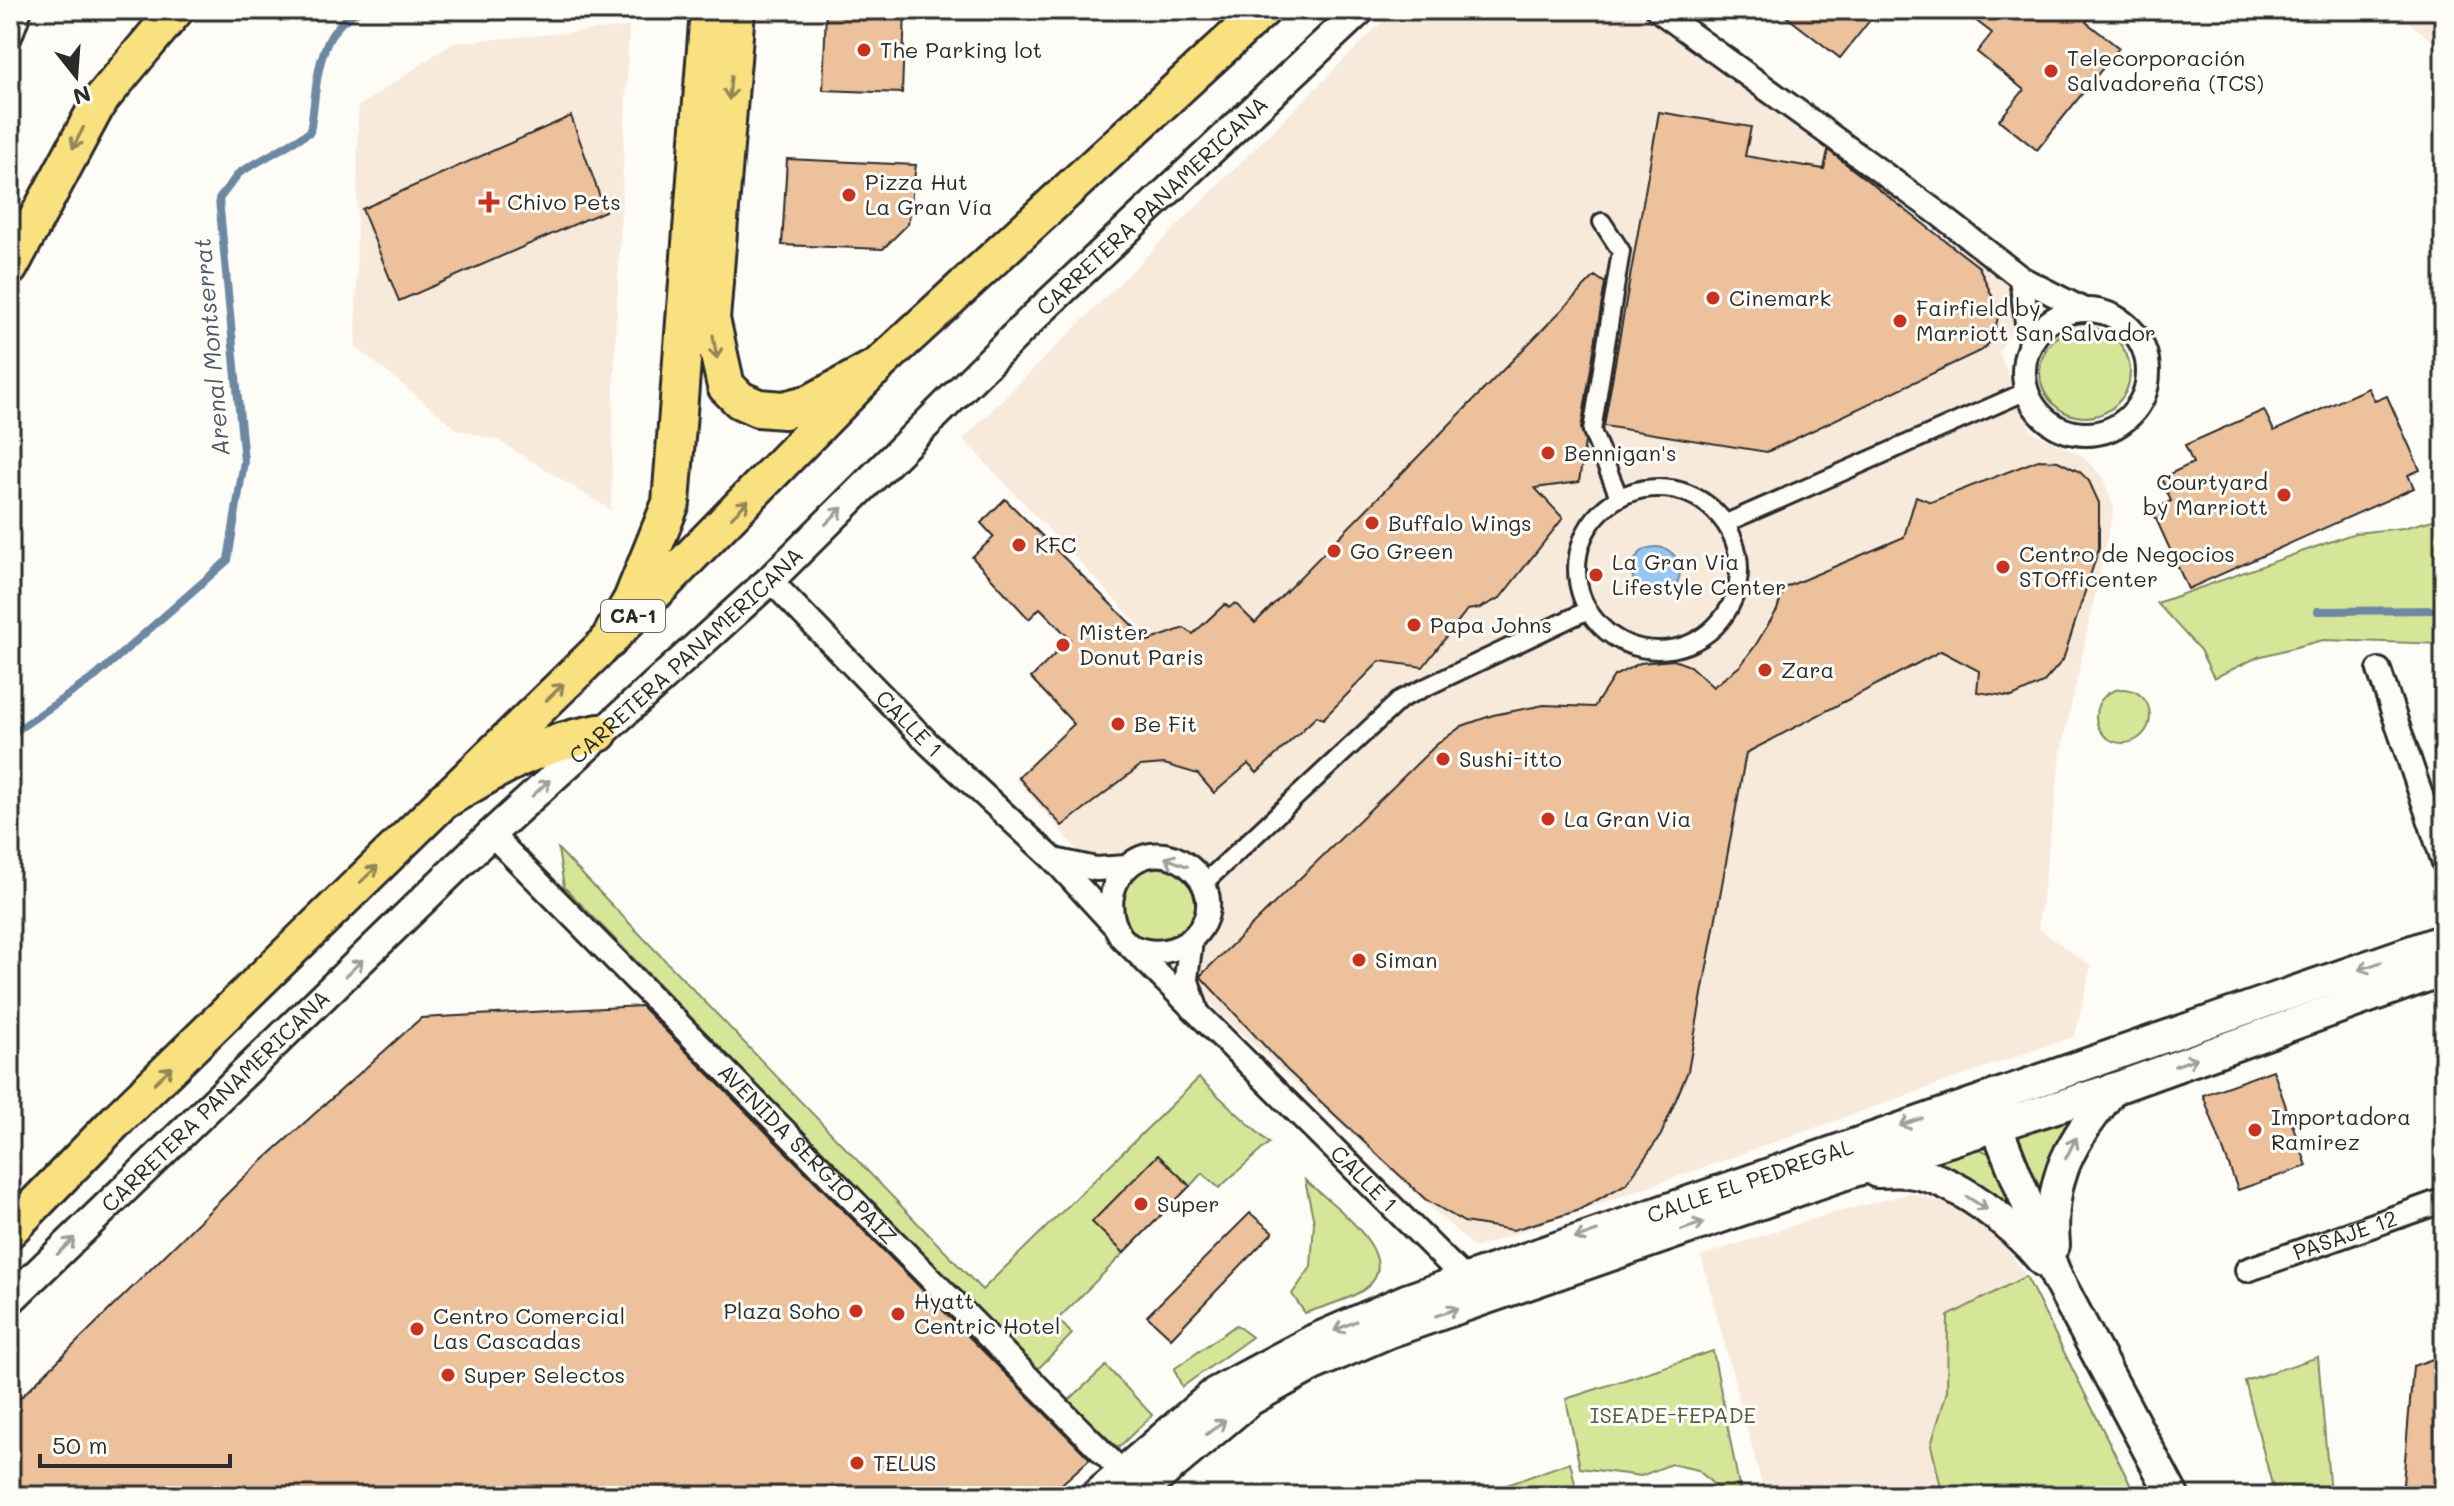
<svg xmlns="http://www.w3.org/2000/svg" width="2454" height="1506" font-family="Mali,sans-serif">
<rect width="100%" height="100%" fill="#fdfcf7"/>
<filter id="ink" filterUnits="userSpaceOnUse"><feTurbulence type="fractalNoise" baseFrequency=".0125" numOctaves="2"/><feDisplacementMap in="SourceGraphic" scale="16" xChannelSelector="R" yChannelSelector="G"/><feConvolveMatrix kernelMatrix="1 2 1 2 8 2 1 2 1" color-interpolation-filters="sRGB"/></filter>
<g filter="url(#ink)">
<!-- built -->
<path fill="#f8eadb" d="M1394 10H1635L2008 284 2015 326 1999 352 2032 432 2081 455 2102 476 2114 508 2062 748 2038 928 2091 966 2075 1036 1475 1248 1218 1012 1016 779 1155 642 963 439Z
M2393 10H2444V50Z
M629 27 614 380 611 510 499 441 457 429 356 347 358 107 452 43Z
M1911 1193 1965 1209 1997 1234 2026 1276 1948 1317 1947 1391 1931 1445 1943 1496H1765L1701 1256 1822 1216Z"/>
<!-- green -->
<path fill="#d6e699" stroke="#808862" stroke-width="2" d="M2040 372a45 45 0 1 1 90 0a45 45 0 1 1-90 0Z
M2444 517V644L2323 640 2258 657 2214 678 2200 650 2157 603 2355 533 2403 528Z
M2096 716a27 27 0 1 1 54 0a27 27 0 1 1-54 0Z
M558 849 982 1290 1199 1078 1269 1143 1219 1188 1202 1173 1190 1186 1158 1156 1093 1223 1124 1253 1058 1319 1072 1334 1036 1371 564 887Z
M1121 905a37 37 0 1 1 74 0a37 37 0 1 1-74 0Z
M2071 1116 2049 1161 2039 1212 2013 1135Z
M1979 1149 1989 1153 2018 1218 1928 1165Z
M1305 1180C1330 1203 1416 1262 1358 1293 1342 1302 1322 1307 1305 1313L1292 1294 1311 1267 1314 1222Z
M2026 1276 2136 1496H1943L1931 1445 1947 1391 1948 1316Z
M1236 1325 1252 1337 1182 1387 1174 1369Z
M1713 1351 1741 1496H1726L1698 1470 1671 1464 1641 1476 1580 1468 1566 1399Z
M2318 1357 2330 1494 2333 1496H2275L2245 1381Z
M1106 1366 1152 1415 1118 1448 1068 1401Z
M1570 1462 1578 1496H1477Z"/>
<!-- water -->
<path fill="#98c6f3" stroke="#6c88a3" stroke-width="2" d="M1632 571a24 24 0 1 1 48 0a24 24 0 1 1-48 0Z"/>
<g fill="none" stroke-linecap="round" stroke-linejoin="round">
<!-- stream -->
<path stroke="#6c88a3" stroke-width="8" d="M2318 611 2444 610
M10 735 96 676 228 560 244 461 219 199 239 173 310 132C318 90 313 30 361 10"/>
</g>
<!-- building -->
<path fill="#ecc19b" stroke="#2b2b2b" stroke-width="2" d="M826 10H905L902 93 823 90Z
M1778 10H1878L1840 58Z
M1962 10H2095L2086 22 2119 48 2037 150 1999 120 2024 90 1977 52 1992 33Z
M1659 112 1751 127 1745 156 1824 169 1828 150 1979 267 1997 307 1998 318 1992 338 1984 349 1767 452 1604 426Z
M571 116 605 211 399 301 362 209Z
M787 159 916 165 908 224 883 249 782 245Z
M1595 276 1605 283 1581 429 1585 442 1579 482 1535 488 1563 518 1500 598 1480 608 1467 610 1423 667 1380 661 1323 719 1317 716 1257 773 1248 764 1214 793 1198 774 1164 764 1140 766 1062 826 1018 777 1074 724 1031 678 1070 639 1040 608 1029 619 972 557 994 537 981 523 1005 499 1148 641 1184 628 1193 634 1225 604 1229 608 1235 603 1255 623Z
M2368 388 2375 401 2387 396 2420 470 2408 475 2414 488 2188 589 2152 510 2171 501 2161 478 2193 463 2185 445 2264 410 2274 431Z
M2038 460 2058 461 2080 472 2089 481 2099 503V548L2063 660 2043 683 2012 697 1977 692 1979 671 1941 651 1746 753 1688 1071 1661 1135 1626 1184 1577 1211 1513 1230 1464 1222 1425 1199 1287 1070 1200 976 1436 745 1462 726 1493 715 1544 705 1594 707 1614 676 1640 663 1674 660 1690 666 1713 687 1740 666 1755 646 1777 610 1784 588 1904 537 1916 496 1931 502Z
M641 1006 1090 1459 1048 1496H10V1408L241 1180 421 1018Z
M2273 1070 2307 1166 2238 1190 2203 1095Z
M1158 1155 1190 1186 1124 1253 1092 1222Z
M1250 1213 1273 1232 1171 1338 1147 1316Z
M2444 1355V1496H2402L2413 1366Z"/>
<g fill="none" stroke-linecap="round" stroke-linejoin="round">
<defs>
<path id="pedestrian" d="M1602 222 1621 251 1592 431 1619 497
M1577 569a81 81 0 1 1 162 0a81 81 0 1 1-162 0Z
M1726 523 2027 391
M1203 884 1401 699 1588 610"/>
<g id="minor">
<path d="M1658 10 1939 214 2021 278 2084 310"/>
<path d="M10 37 20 10"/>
<path d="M2021 278 2030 345"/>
<circle cx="2086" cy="372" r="62"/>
<path id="s1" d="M770 580 929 744 1054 860 1113 924"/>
<path d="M2379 670 2444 863"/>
<path id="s2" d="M491 834 1123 1473"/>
<path d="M1054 860 1096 869 1127 867"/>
<path d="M1191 941 1186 978 1196 1008"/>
<path id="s3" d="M1133 947C1190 970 1237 903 1187 865 1142 831 1089 886 1121 937L1464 1278"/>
<path id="s4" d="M2247 1270 2444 1200"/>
</g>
<g id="tertiary">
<path id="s5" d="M10 1300 491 834 770 580 1035 316 1360 10"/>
</g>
<g id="secondary">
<path d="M1989 1108 2057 1278 2173 1496"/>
<path d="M1877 1172C1887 1172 1898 1171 1908 1172 1955 1177 2015 1226 2043 1261"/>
<path d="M2054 1245C2048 1175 2072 1142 2113 1089"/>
<path id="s6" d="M1096 1496 1215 1393 1314 1340 1406 1300 2444 940"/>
<path d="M1136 1496 1250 1400 1313 1365 1389 1332 1851 1172 2113 1089 2444 970"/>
</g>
<path id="primary" d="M10 268 99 102 176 10
M10 1230 119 1118 609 640 875 368 1263 10"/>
<path id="trunk" d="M736 10 711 319 726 386 740 400 758 408 784 410 811 403 875 368
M609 640 632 600 671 503 709 10
M446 799C501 766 536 744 599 733"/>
</defs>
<!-- pedestrian casing -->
<use href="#pedestrian" stroke="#2b2b2b" stroke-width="22"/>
<!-- minor casing -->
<use href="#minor" stroke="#2b2b2b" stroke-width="28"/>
<!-- tertiary casing -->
<use href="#tertiary" stroke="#2b2b2b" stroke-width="34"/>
<!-- secondary casing -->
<use href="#secondary" stroke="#2b2b2b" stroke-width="36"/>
<!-- primary casing -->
<use href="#primary" stroke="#2b2b2b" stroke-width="40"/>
<!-- trunk casing -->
<use href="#trunk" stroke="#2b2b2b" stroke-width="42"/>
<!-- pedestrian -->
<use href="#pedestrian" stroke="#fdfcf7" stroke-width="16"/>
<!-- minor -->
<use href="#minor" stroke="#fdfcf7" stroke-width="22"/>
<!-- tertiary -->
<use href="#tertiary" stroke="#fdfcf7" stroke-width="28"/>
<!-- secondary -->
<use href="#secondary" stroke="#fdfcf7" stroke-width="30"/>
<!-- primary -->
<use href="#primary" stroke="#fae180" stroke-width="34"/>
<!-- trunk -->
<use href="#trunk" stroke="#fae180" stroke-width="36"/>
</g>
<!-- one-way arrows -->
<defs><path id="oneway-shaft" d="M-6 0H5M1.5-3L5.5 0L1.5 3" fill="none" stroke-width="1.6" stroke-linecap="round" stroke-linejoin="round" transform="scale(2)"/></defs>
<g stroke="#928656">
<use href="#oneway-shaft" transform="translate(730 88) rotate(95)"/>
<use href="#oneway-shaft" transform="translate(78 138) rotate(117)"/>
<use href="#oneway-shaft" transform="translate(715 347) rotate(80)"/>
<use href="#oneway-shaft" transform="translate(740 509) rotate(-45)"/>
<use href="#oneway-shaft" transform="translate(555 692) rotate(-44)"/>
<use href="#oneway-shaft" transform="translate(369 874) rotate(-44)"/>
<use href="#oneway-shaft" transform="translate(163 1075) rotate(-44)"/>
</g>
<g stroke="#9e9e9b">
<use href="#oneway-shaft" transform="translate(834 516) rotate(-45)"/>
<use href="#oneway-shaft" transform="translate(541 788) rotate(-43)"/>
<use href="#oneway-shaft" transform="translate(1176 862) rotate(-159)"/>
<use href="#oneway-shaft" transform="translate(2370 966) rotate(161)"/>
<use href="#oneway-shaft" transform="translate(354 968) rotate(-44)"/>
<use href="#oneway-shaft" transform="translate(2186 1062) rotate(-20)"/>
<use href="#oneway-shaft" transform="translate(1911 1122) rotate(161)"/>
<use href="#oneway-shaft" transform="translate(2071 1148) rotate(-63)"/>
<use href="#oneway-shaft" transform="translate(1977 1203) rotate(32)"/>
<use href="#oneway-shaft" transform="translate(1693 1226) rotate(-19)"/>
<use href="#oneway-shaft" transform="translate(1586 1235) rotate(161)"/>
<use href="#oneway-shaft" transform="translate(66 1246) rotate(-44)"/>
<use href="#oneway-shaft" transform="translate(1447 1312) rotate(-19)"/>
<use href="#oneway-shaft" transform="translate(1345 1326) rotate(156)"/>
<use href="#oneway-shaft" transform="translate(1216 1427) rotate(-38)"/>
</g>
</g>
<!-- markers -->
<g fill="#c8321e" stroke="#fdfcf7" stroke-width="3">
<circle cx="864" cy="50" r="8"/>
<circle cx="2051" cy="71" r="8"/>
<circle cx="849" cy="195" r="8"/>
<path d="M485 190h8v8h8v8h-8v8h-8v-8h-8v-8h8z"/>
<circle cx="1713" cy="298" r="8"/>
<circle cx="1900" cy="321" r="8"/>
<circle cx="1548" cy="453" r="8"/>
<circle cx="2284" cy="495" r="8"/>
<circle cx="1372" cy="523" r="8"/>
<circle cx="1019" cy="545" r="8"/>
<circle cx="1334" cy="551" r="8"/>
<circle cx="2003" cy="567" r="8"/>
<circle cx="1596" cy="575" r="8"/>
<circle cx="1414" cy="625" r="8"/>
<circle cx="1063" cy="645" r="8"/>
<circle cx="1765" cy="670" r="8"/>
<circle cx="1118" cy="724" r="8"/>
<circle cx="1443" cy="759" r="8"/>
<circle cx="1548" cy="819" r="8"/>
<circle cx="1359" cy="960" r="8"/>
<circle cx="2255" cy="1130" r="8"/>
<circle cx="1141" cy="1204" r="8"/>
<circle cx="856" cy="1311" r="8"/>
<circle cx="898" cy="1314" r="8"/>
<circle cx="417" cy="1329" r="8"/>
<circle cx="448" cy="1375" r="8"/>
<circle cx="857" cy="1463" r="8"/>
</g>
<g text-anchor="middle" stroke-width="6" stroke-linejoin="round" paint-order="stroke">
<!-- shield labels -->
<rect fill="#fdfcf7" stroke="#6a6a68" stroke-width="2" x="601" y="600" width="64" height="32" rx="6"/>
<g font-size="20" font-weight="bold" fill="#2b2b2b">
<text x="633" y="623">CA-1</text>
</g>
<!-- poi labels -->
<g font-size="22" fill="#2b2b2b" stroke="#fdfcf7" text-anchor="start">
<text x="880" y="58">The Parking lot</text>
<text x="2067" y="66">Telecorporación<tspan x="2067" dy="25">Salvadoreña (TCS)</tspan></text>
<text x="865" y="190">Pizza Hut<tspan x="865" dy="25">La Gran Vía</tspan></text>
<text x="507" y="210">Chivo Pets</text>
<text x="1729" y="306">Cinemark</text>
<text x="1916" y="316">Fairfield by<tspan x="1916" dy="25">Marriott San Salvador</tspan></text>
<text x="1564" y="461">Bennigan's</text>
<text x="2268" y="490" text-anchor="end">Courtyard<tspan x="2268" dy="25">by Marriott</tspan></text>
<text x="1388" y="531">Buffalo Wings</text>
<text x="1035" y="553">KFC</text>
<text x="1350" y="559">Go Green</text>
<text x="2019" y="562">Centro de Negocios<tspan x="2019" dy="25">STOfficenter</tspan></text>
<text x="1612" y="570">La Gran Via<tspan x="1612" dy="25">Lifestyle Center</tspan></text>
<text x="1430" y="633">Papa Johns</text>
<text x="1079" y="640">Mister<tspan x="1079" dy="25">Donut Paris</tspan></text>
<text x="1781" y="678">Zara</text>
<text x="1134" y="732">Be Fit</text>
<text x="1459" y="767">Sushi-itto</text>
<text x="1564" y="827">La Gran Via</text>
<text x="1375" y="968">Siman</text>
<text x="2271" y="1125">Importadora<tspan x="2271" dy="25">Ramirez</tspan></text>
<text x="1157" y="1212">Super</text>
<text x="914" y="1309">Hyatt<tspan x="914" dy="25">Centric Hotel</tspan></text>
<text x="840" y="1319" text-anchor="end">Plaza Soho</text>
<text x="433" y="1324">Centro Comercial<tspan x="433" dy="25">Las Cascadas</tspan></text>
<text x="464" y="1383">Super Selectos</text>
<text x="873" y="1471">TELUS</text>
</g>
<!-- street labels -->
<g font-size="22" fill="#2b2b2b" stroke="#fdfcf7">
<text dy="8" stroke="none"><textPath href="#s5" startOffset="1582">CARRETERA PANAMERICANA</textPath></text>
<text dy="8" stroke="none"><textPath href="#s5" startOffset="934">CARRETERA PANAMERICANA</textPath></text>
<text dy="8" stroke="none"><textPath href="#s1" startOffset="200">CALLE 1</textPath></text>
<text dy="8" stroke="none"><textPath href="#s5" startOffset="286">CARRETERA PANAMERICANA</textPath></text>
<text dy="8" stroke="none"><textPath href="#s2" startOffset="450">AVENIDA SERGIO PAÍZ</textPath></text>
<text dy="8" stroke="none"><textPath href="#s6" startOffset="734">CALLE EL PEDREGAL</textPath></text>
<text dy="8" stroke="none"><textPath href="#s3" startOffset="632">CALLE 1</textPath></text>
<text dy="8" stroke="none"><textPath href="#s4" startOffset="104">PASAJE 12</textPath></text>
</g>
<!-- park labels -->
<g font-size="22" fill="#565a46" stroke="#fdfcf7">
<text x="1673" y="1423">ISEADE-FEPADE</text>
</g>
<!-- water labels -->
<g font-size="24" font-style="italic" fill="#4c5a67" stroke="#fdfcf7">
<text transform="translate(212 347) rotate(-95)" y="8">Arenal Montserrat</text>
</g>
</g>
<!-- margin -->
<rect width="2454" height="1506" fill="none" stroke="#fdfcf7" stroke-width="40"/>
<rect x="20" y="20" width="2414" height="1466" fill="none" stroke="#2b2b2b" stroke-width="3" filter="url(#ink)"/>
<!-- north arrow -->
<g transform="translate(76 76) rotate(163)" stroke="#fdfcf7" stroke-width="6" paint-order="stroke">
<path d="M0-6L14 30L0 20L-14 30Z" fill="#2b2b2b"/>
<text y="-12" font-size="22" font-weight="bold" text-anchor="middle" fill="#2b2b2b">N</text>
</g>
<!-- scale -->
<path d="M40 1454v12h190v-12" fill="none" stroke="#2b2b2b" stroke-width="4"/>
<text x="52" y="1454" font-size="24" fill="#2b2b2b" stroke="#fdfcf7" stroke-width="6" paint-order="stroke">50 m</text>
</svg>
